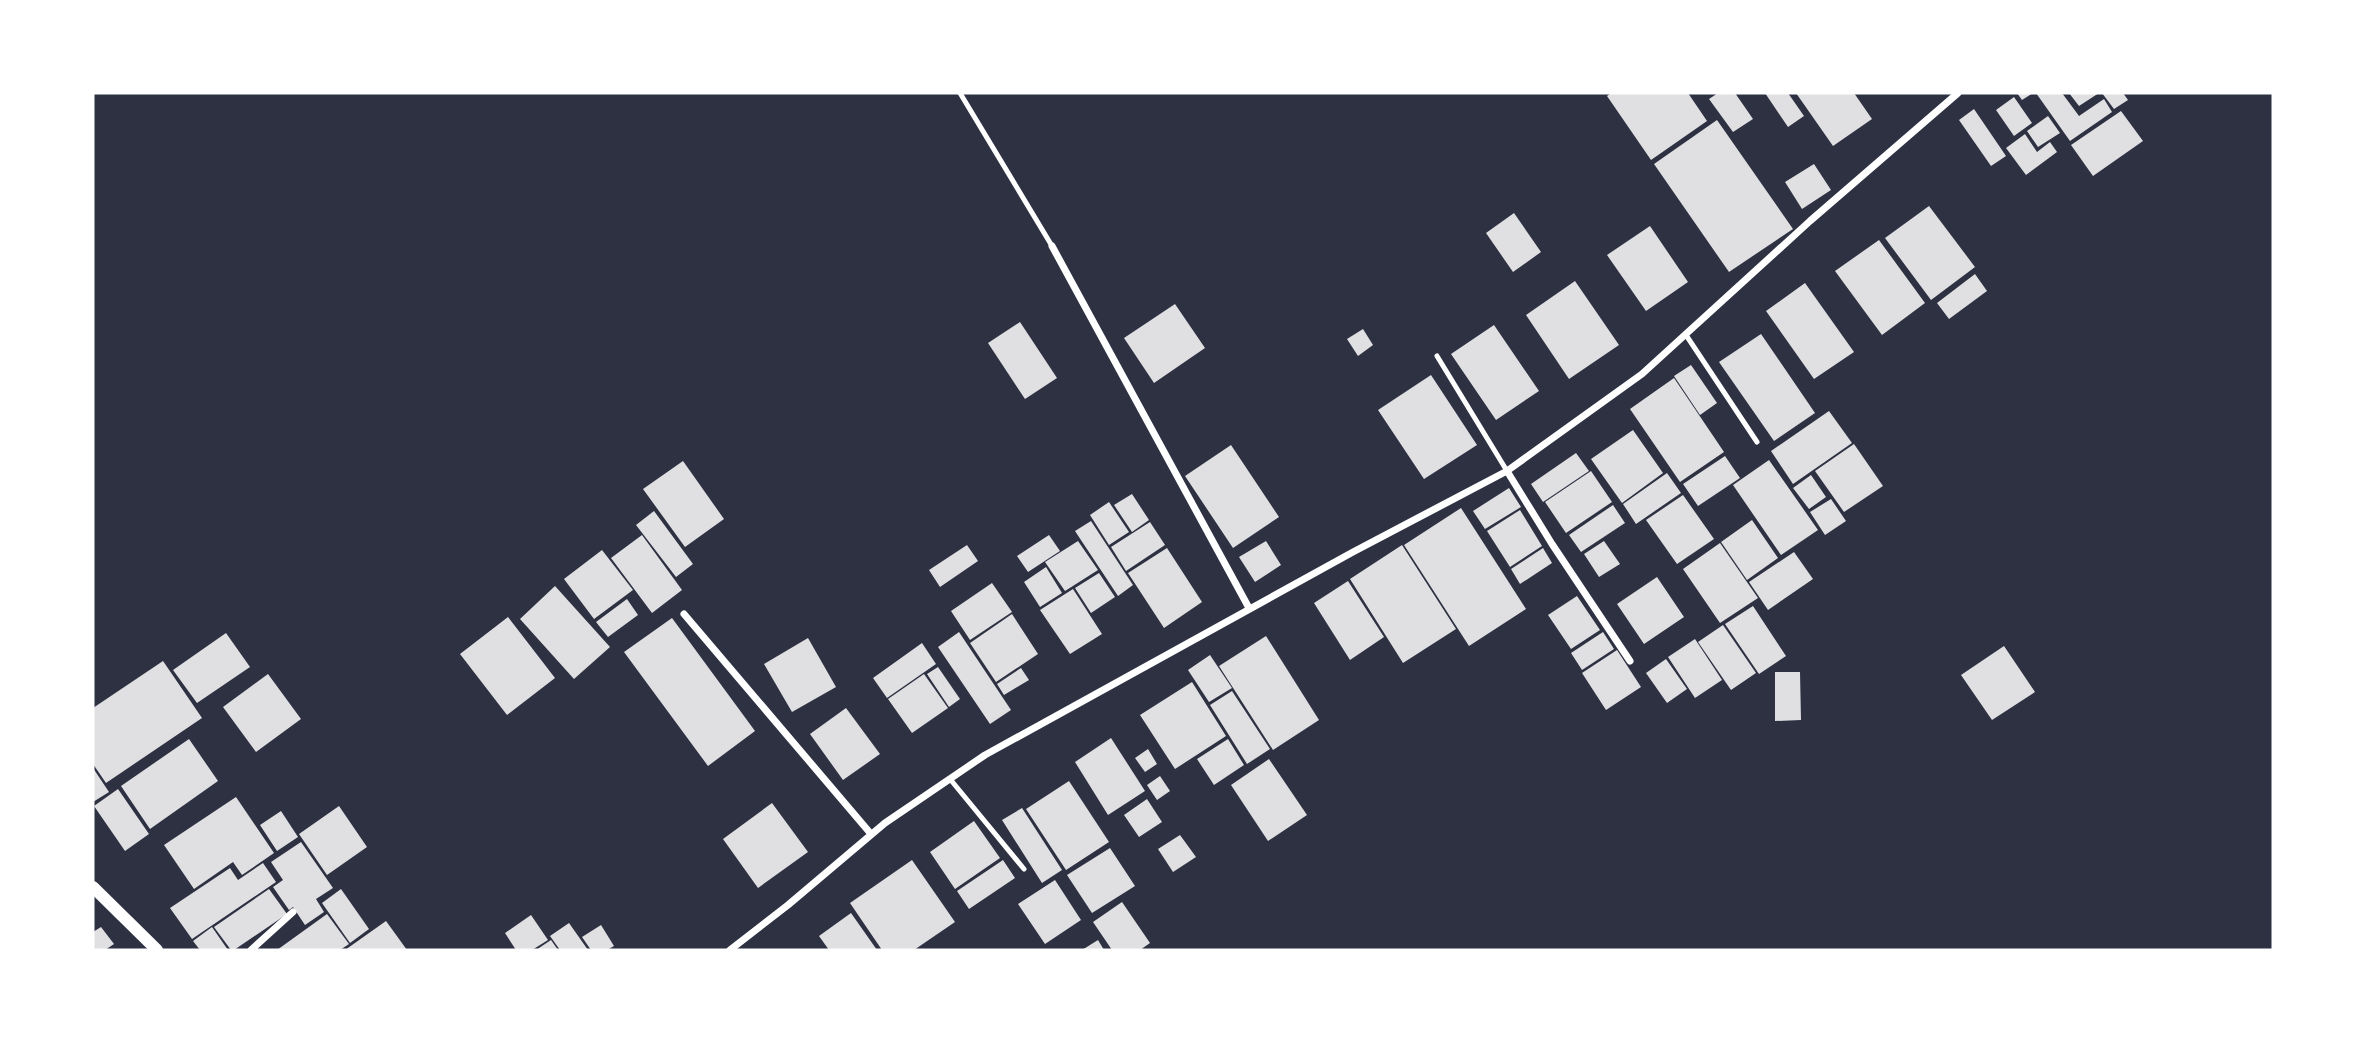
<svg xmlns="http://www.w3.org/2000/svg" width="2366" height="1043" font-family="'Noto Sans',sans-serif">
<rect width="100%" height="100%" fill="#2d3142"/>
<!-- building -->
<path fill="#e0e0e3" d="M1611 93H1688L1707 121 1651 160 1607 96Z
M1718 93H1735L1753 119 1733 132 1709 99Z
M1765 93H1788L1804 116 1788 127Z
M1796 93H1854L1872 119 1833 146Z
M2017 93H2033L2022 100Z
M2036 93H2062L2079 116 2104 99 2112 112 2070 141Z
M2069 93H2099L2079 106Z
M2102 93H2123L2128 100 2114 109Z
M2014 97 2032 123 2014 136 1996 110Z
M1974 109 2006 156 1991 166 1959 120Z
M2121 111 2143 141 2093 176 2071 145Z
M2048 116 2060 133 2038 147 2027 131Z
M1717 120 1793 229 1729 272 1654 164Z
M2025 134 2037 152 2050 142 2057 152 2026 175 2006 148Z
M1814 164 1831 190 1802 209 1785 182Z
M1929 206 1975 267 1931 300 1885 238Z
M1514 213 1541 252 1513 272 1486 233Z
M1650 226 1688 282 1646 311 1607 255Z
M1879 240 1925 303 1882 335 1835 271Z
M1975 274 1987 291 1949 319 1937 303Z
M1575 281 1619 345 1569 379 1526 315Z
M1805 283 1854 352 1814 379 1766 311Z
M1175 304 1205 348 1154 383 1124 338Z
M1020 322 1057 378 1025 399 988 343Z
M1494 325 1539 391 1496 420 1451 354Z
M1363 329 1373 345 1358 356 1347 339Z
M1761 334 1815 413 1774 441 1719 362Z
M1691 365 1717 403 1700 415 1674 376Z
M1431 375 1477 445 1424 479 1378 410Z
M1674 378 1724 452 1680 482 1630 409Z
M1829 411 1852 443 1793 484 1771 451Z
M1633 430 1663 473 1622 503 1591 459Z
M1854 444 1883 486 1844 512 1815 471Z
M1231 445 1279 517 1233 548 1185 476Z
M1576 453 1589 471 1543 502 1531 484Z
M1725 456 1740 478 1698 506 1683 484Z
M1769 460 1818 530 1781 555 1733 485Z
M683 461 724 519 685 547 643 489Z
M1591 471 1612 502 1566 533 1545 502Z
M1667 473 1681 493 1636 524 1623 504Z
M1811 475 1826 497 1809 509 1793 488Z
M1509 488 1521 507 1485 529 1473 511Z
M1132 494 1149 520 1132 532 1114 505Z
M1683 495 1714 539 1677 564 1646 520Z
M1831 499 1846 521 1825 535 1810 512Z
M1109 502 1129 532 1109 545 1090 515Z
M1613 505 1625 523 1581 552 1569 535Z
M1461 508 1526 609 1469 646 1404 545Z
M1520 510 1542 546 1510 567 1487 531Z
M654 511 693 564 676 577 636 525Z
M1752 520 1778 558 1747 580 1721 542Z
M1091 521 1133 585 1118 596 1075 531Z
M1150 522 1165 545 1126 571 1111 547Z
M642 535 682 590 652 613 611 558Z
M1049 535 1060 551 1028 572 1017 556Z
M1078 541 1098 570 1065 591 1045 562Z
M1266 541 1281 565 1255 582 1239 557Z
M1604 541 1620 564 1599 577 1584 554Z
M1720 543 1758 598 1720 623 1683 569Z
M967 545 978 561 940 587 929 570Z
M1402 545 1456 629 1403 663 1350 579Z
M1167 548 1202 602 1164 628 1128 573Z
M1543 548 1552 563 1520 584 1511 569Z
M602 550 633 590 594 619 564 579Z
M1794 552 1813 579 1768 610 1749 582Z
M1046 567 1062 593 1040 607 1024 582Z
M1099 573 1115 597 1091 613 1075 588Z
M1657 577 1684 617 1644 644 1617 604Z
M1348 581 1384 637 1350 660 1314 603Z
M992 583 1012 612 970 640 951 611Z
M555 586 610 647 574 679 520 619Z
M1073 589 1102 634 1070 654 1040 610Z
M1577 596 1600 630 1571 649 1548 615Z
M627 599 638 615 608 637 596 622Z
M1753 606 1786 656 1759 674 1725 624Z
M1012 614 1038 654 996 682 970 643Z
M508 617 555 678 507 715 460 654Z
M672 618 755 731 708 766 624 652Z
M1723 625 1756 673 1731 690 1698 642Z
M959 632 1011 710 990 724 938 647Z
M1603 632 1614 649 1582 670 1571 653Z
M226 633 250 667 197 703 173 670Z
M1266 636 1319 720 1273 750 1219 666Z
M808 638 836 687 792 712 764 664Z
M1695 639 1722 680 1695 698 1668 657Z
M922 643 936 664 887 698 873 678Z
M2004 646 2035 692 1992 720 1961 675Z
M1617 650 1641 687 1606 710 1582 673Z
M1210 655 1232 688 1209 702 1188 670Z
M1666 659 1687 689 1667 703 1646 673Z
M163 661 202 718 106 783 93 764V708Z
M938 667 960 699 949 707 927 674Z
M1021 668 1029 680 1004 695 997 684Z
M1775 672H1800L1801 720 1775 721Z
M268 674 301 719 256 752 223 707Z
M924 674 948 708 912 733 888 699Z
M1192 682 1226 736 1175 769 1140 715Z
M1232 691 1270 749 1247 764 1210 705Z
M846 708 880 754 843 780 810 734Z
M1111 738 1145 791 1108 815 1075 762Z
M189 739 218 781 150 829 121 786Z
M1228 739 1244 765 1214 785 1197 759Z
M1148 749 1157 764 1145 772 1135 758Z
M1269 759 1307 815 1268 841 1231 785Z
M93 768 109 792 93 802Z
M1160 776 1170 791 1157 800 1147 785Z
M1069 781 1109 842 1066 870 1026 809Z
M118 789 149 834 125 851 94 806Z
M236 797 274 853 242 875 233 862 194 889 164 845Z
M1147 799 1162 822 1139 837 1124 815Z
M772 803 808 852 758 888 723 839Z
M339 806 367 847 327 875 299 834Z
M1022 808 1062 870 1042 883 1002 820Z
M281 811 298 837 277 851 260 825Z
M974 821 1000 858 955 889 930 852Z
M1180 835 1196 857 1173 872 1158 849Z
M301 842 333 888 316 899 324 912 305 925 293 907 289 910 273 887 283 880 271 862Z
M1110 848 1135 886 1092 913 1067 875Z
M912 860 955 922 914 950H882L850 903Z
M1003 860 1015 878 969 909 957 891Z
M263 863 276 882 192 939 170 908 230 868 238 880Z
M1055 880 1081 920 1045 944 1018 904Z
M269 889 287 914 234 950H231L214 927Z
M341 889 369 929 350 943 322 903Z
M1122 902 1150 943 1140 950H1112L1093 922Z
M851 913 877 950H829L819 936Z
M327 914 349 944 340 950H277Z
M531 915 548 940 532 950H516L505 933Z
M386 921 407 950H345Z
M569 923 588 950H560L550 936Z
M601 925 614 946 607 950H591L582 937Z
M101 927 114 944 105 950H93V932Z
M212 927 228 950H200L193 941Z
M551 940 558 950H536Z
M1098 940 1104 950H1082Z"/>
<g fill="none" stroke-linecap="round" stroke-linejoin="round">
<!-- service -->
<path stroke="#fff" stroke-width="5" d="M960 93 1052 246
M1686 335 1757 442
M1437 356 1507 471
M950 779 1024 869"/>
<!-- minor -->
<path stroke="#fff" stroke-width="7" d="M1052 246 1249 608
M1507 471 1552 544 1630 661
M684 614 871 834
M251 950 293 912
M730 950 788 905 885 823 985 755 1353 552 1507 471 1642 374 1810 221 1958 93"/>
<!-- tertiary -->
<path stroke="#fff" stroke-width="12" d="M93 887 157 950"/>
</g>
<!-- border -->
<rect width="2366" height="1043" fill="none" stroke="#ffffff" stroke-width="189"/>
</svg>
